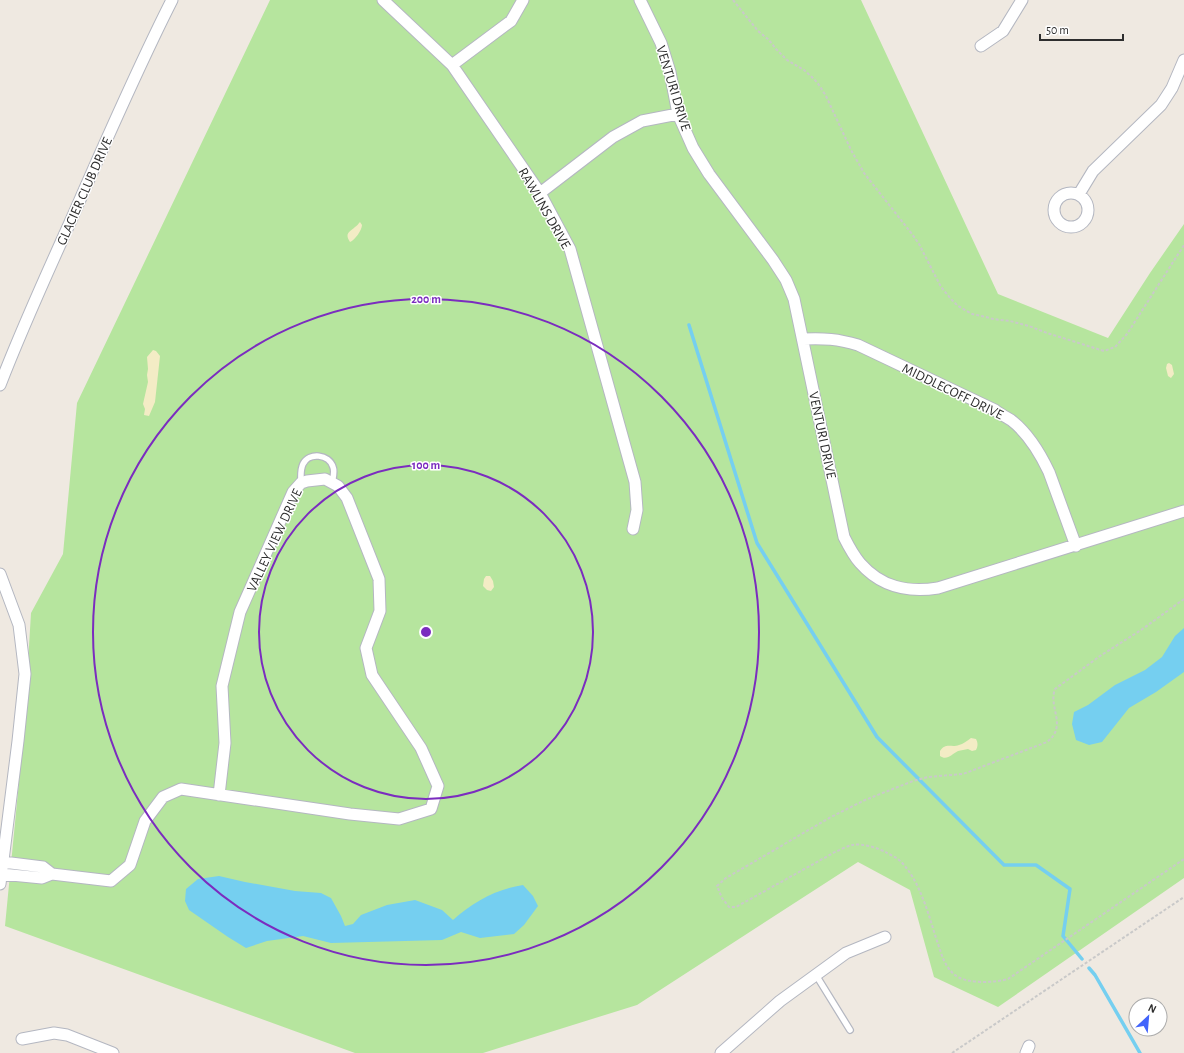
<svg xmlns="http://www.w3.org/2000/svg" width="1184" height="1053" font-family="'Alegreya Sans',sans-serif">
<rect width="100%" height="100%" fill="#efe9e1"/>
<!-- green -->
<path fill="#b6e59e" d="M270 0H861L998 294 1108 338 1150 273 1184 224V878L998 1007 934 977 910 890 858 862 637 1005 483 1053H355L5 926 24 730 31 613 63 554 77 403Z"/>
<!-- sand -->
<path fill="#f3ecc5" d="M360 222 362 225C362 230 355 240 350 242 344 233 350 232 355 227 357 226 358 224 360 222Z
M153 350 156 351 160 356 155 402 149 416 144 415 145 409 143 404 148 382 147 375 148 369 147 357Z
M1169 363 1172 365 1174 374 1171 378 1168 376 1166 368 1167 364Z
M486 576H490L493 581 494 587 491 591 487 590 483 586 484 579Z
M971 738 976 739C978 743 978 746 976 750L972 751 968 749C965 750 961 750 958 751 952 754 947 761 940 756V751C946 742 951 748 959 745 963 744 967 741 971 738Z"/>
<!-- water -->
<path fill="#75cff0" d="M1184 628V672L1156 692 1129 708 1102 742 1089 745 1076 740 1072 724 1074 712 1088 705 1115 685 1145 670 1162 657 1175 636Z
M219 876 245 882 295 891 321 893 331 898 341 916 345 926 353 924 361 915 387 905 415 900 442 910 453 920C473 902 496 889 523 885L533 896 538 906 524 925 514 934 480 938 461 932 442 940 331 943 303 936 267 941 246 948 228 937 189 910 185 901 186 889 198 879Z"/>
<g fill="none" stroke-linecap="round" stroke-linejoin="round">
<!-- stream -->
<path stroke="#75cff0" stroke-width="3.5" d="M689 325 757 543 877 737 1004 865H1036L1070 889 1063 936 1082 959
M1089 968 1095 975 1140 1053"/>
<defs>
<path id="service" d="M301 483C301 477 300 470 303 464 309 452 329 454 333 467 335 472 333 478 332 483
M816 975 850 1030"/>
<path id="minor" d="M383 0 452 65 540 193 570 249 635 482 637 510 633 529
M640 0 661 43 670 72 678 114 693 148 709 174 773 260 786 280 794 299 844 537C848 545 853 555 860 563 881 587 907 593 938 588L1184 511
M981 46 1003 31 1022 0
M452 65 511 21 523 0
M1054 210a17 17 0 1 1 34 0a17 17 0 1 1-34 0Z
M540 193 613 137 642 121 678 114
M1079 194 1093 171 1161 105 1172 88 1184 60
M803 339C824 338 838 339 858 345L995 410C1000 414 1006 417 1011 420 1028 433 1040 453 1049 472L1076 546
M0 385C22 328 47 273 72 218 104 145 136 71 172 0
M0 574 19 625 25 674 18 741 0 884
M3 862 43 867 52 874
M1 874 42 878 52 874 111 881 130 865 145 821 163 797 181 789 350 814 399 819 431 809 438 786 421 748 372 675 366 648 380 611 379 579 347 498 338 486 325 479 307 481 301 483 293 492 240 612 222 686 225 743 219 795
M22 1039 54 1033 67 1035 113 1053
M721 1053 780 1001 846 953 885 937
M1026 1053 1029 1046"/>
</defs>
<!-- service casing -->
<use href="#service" stroke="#b4b7c1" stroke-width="8"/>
<!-- minor casing -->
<use href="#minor" stroke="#b4b7c1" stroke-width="13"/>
<!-- path -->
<path stroke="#c9c9c9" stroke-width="2" stroke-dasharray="3 2" stroke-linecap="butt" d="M733 0 758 31 769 40 776 49 787 60 804 70 814 79 819 85 826 96 851 150 864 173 912 234 919 244 941 287 951 299 958 306 972 314 986 317 993 319 1010 321 1029 326 1047 333 1104 351 1115 347 1127 334 1184 245
M1184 599 1141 630 1100 656 1055 689C1048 708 1068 726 1047 742L963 774 928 777 913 781 865 800 831 817 726 878 717 886 722 898 729 907H736L835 852C840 850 847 846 852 845 862 843 879 848 887 853 891 855 895 857 898 859 920 878 929 917 938 944 942 956 945 967 955 975 966 984 995 983 1008 979L1184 859
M952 1053 1184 897"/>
<!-- service -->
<use href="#service" stroke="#fff" stroke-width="5.5"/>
<!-- minor -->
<use href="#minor" stroke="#fff" stroke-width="11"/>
</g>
<!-- distance rings -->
<g fill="none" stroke="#7b2cbf" stroke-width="2">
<circle cx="426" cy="632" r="167"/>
<circle cx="426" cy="632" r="333"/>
</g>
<g text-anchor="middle" stroke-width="3" stroke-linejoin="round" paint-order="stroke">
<!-- street labels -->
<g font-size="14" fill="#2e2e2e" stroke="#fff">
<text transform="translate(674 88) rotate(73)" y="5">VENTURI DRIVE</text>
<text transform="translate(84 191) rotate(-66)" y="5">GLACIER CLUB DRIVE</text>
<text transform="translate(545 208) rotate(60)" y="5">RAWLINS DRIVE</text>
<text transform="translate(953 391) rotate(26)" y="5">MIDDLECOFF DRIVE</text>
<text transform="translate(823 435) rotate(78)" y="5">VENTURI DRIVE</text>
<text transform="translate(274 540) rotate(-65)" y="5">VALLEY VIEW DRIVE</text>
</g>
</g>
<circle cx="426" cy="632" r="6" fill="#7b2cbf" stroke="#fff" stroke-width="2"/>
<g font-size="12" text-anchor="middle" font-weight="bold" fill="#7b2cbf" stroke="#fff" stroke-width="3" stroke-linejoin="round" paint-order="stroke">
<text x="426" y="303">200 m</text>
<text x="426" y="469">100 m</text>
</g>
<!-- north arrow -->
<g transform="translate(1148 1017) rotate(26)"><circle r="19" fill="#ffffff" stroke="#ababab"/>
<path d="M0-3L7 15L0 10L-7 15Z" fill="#4264fb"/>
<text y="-6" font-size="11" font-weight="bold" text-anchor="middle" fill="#2e2e2e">N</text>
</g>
<!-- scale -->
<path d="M1040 34v6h83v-6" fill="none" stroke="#2e2e2e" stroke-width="2"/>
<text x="1046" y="34" font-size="12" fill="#2e2e2e" stroke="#ffffff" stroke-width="3" paint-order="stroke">50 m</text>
</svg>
